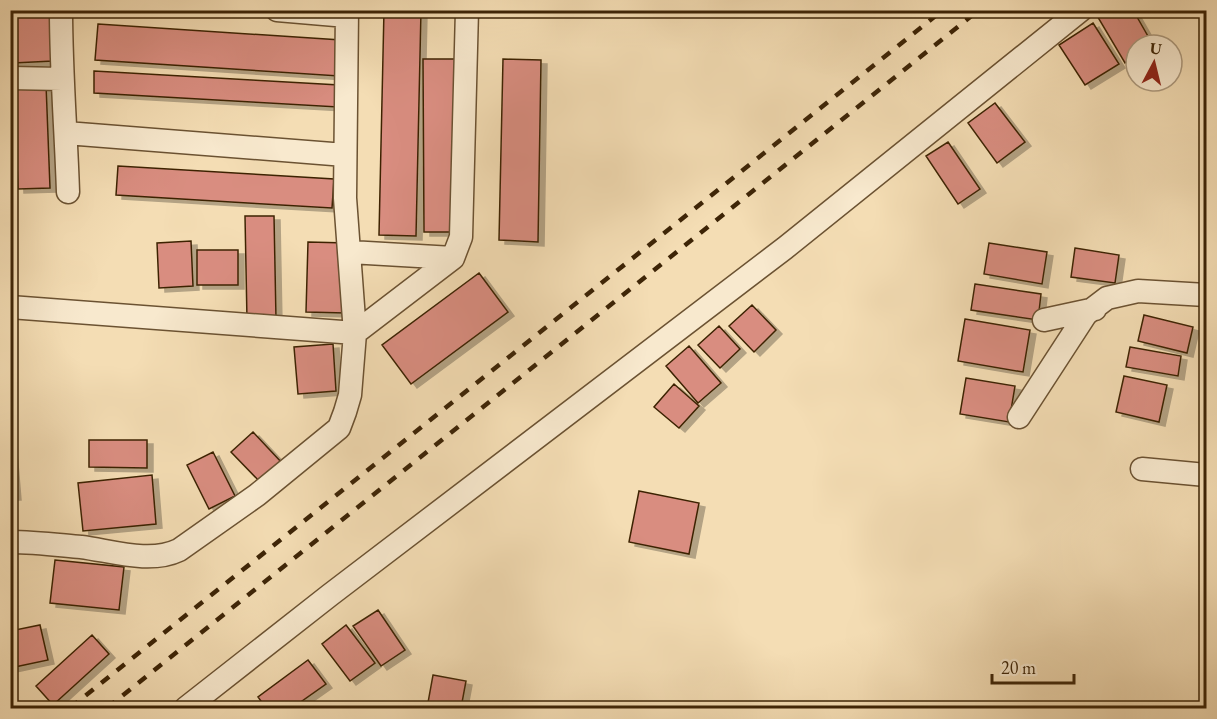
<svg xmlns="http://www.w3.org/2000/svg" width="1217" height="719" font-family="'EB Garamond',serif">
<defs>
<filter id="shadow"><feDropShadow dx="6" dy="4" stdDeviation="0" flood-color="#0004"/></filter>
</defs>
<rect width="100%" height="100%" fill="#f4ddb4"/>
<filter id="stains"><feTurbulence type="fractalNoise" baseFrequency=".00333" numOctaves="4"/><feColorMatrix values="0 0 0 0 .2 0 0 0 0 .09 0 0 0 0 .02 0 0 0 .5 -.17"/></filter>
<radialGradient id="worn" r=".72"><stop offset=".6" stop-color="#630" stop-opacity="0"/><stop offset="1" stop-color="#630" stop-opacity=".3"/></radialGradient>
<!-- building -->
<path fill="#d98d80" stroke="#3d2406" stroke-width="1.5" filter="url(#shadow)" d="M10 10H51L53 61 13 63Z
M384 10H421L416 236 379 235Z
M1102 10H1133L1153 45H1136V56L1125 63 1096 14Z
M1093 23 1119 64 1085 85 1059 45Z
M98 24 341 40 339 76 95 60Z
M423 59H455V232H424Z
M503 59 541 60 538 242 499 240Z
M94 71 339 85 338 107 94 93Z
M46 84 50 188 18 189 14 85Z
M995 103 1025 142 997 163 968 123Z
M948 142 980 189 958 204 926 156Z
M118 166 334 179 332 208 116 195Z
M245 216H274L276 319 247 320Z
M191 241 193 286 159 288 157 243Z
M308 242 347 243 346 313 306 312Z
M989 243 1047 252 1042 284 984 274Z
M1075 248 1119 255 1115 283 1071 277Z
M197 250H238V285H197Z
M479 273 508 312 411 384 382 345Z
M975 284 1041 294 1038 320 971 310Z
M752 305 776 330 754 352 729 326Z
M1144 315 1193 327 1187 353 1138 341Z
M965 319 1030 330 1023 372 958 361Z
M719 326 740 349 720 368 698 345Z
M333 344 336 391 298 394 294 347Z
M689 346 721 383 698 403 666 366Z
M1130 347 1181 356 1178 376 1126 367Z
M1124 376 1167 385 1159 422 1116 412Z
M966 378 1015 386 1009 422 960 414Z
M674 384 699 406 679 428 654 407Z
M253 432 283 464 262 484 231 452Z
M10 436 15 496H10Z
M89 440H147V468L89 467Z
M213 452 235 496 209 509 187 465Z
M152 475 156 524 83 531 78 483Z
M639 491 699 503 689 554 629 542Z
M55 560 124 567 119 610 50 603Z
M378 610 405 650 381 666 353 626Z
M40 625 48 660 10 668V631Z
M346 625 375 663 350 681 322 644Z
M92 635 109 654 53 705 36 686Z
M308 660 326 684 292 708H266L258 697Z
M433 675 466 681 461 708H427Z"/>
<g fill="none" stroke-linecap="round" stroke-linejoin="round">
<defs>
<path id="street" d="M61 10C61 71 66 131 68 192
M277 10 347 16
M10 78 62 79
M66 133 345 155
M350 252 453 258
M10 307 355 333 453 258 461 237 467 10
M1044 320 1095 309
M1019 417 1086 314 1107 298 1138 291 1206 295
M1142 469 1206 475
M10 542C34 542 58 545 81 547 112 551 150 564 179 550L257 495 339 428 345 412 350 395 355 333 345 198 347 10
M186 708 330 595 785 248 1081 10"/>
</defs>
<!-- street casing -->
<use href="#street" stroke="#6b5232" stroke-width="25"/>
<!-- street -->
<use href="#street" stroke="#f8e9ce" stroke-width="22"/>
<!-- rail -->
<path stroke="#3d2406" stroke-width="4.5" stroke-dasharray="10 10" stroke-linecap="butt" d="M70 708 943 10
M107 708 979 10"/>
</g>
<!-- margin -->
<rect width="1217" height="719" fill="none" stroke="#f4ddb4" stroke-width="36"/>
<rect x="12" y="12" width="1193" height="695" fill="none" stroke="#3d2406" stroke-width="3"/>
<rect x="18" y="18" width="1181" height="683" fill="none" stroke="#3d2406" stroke-width="1.5"/>
<!-- north arrow -->
<g transform="translate(1154 63) rotate(7)"><circle r="28" fill="#f8e9ce" stroke="#ad9a7e" stroke-width="1.5"/>
<path d="M0-4.5L10 22L0 15L-10 22Z" fill="#8f2418"/>
<text y="-9" font-size="16" font-weight="bold" text-anchor="middle" fill="#3d2406">U</text>
</g>
<!-- scale -->
<path d="M992 674v9h82v-9" fill="none" stroke="#3d2406" stroke-width="3"/>
<text x="1001" y="674" font-size="18" fill="#3d2406" stroke="#f8e9ce" stroke-width="4.5" paint-order="stroke">20 m</text>
<rect width="100%" height="100%" filter="url(#stains)"/>
<rect width="100%" height="100%" fill="url(#worn)"/>
</svg>
